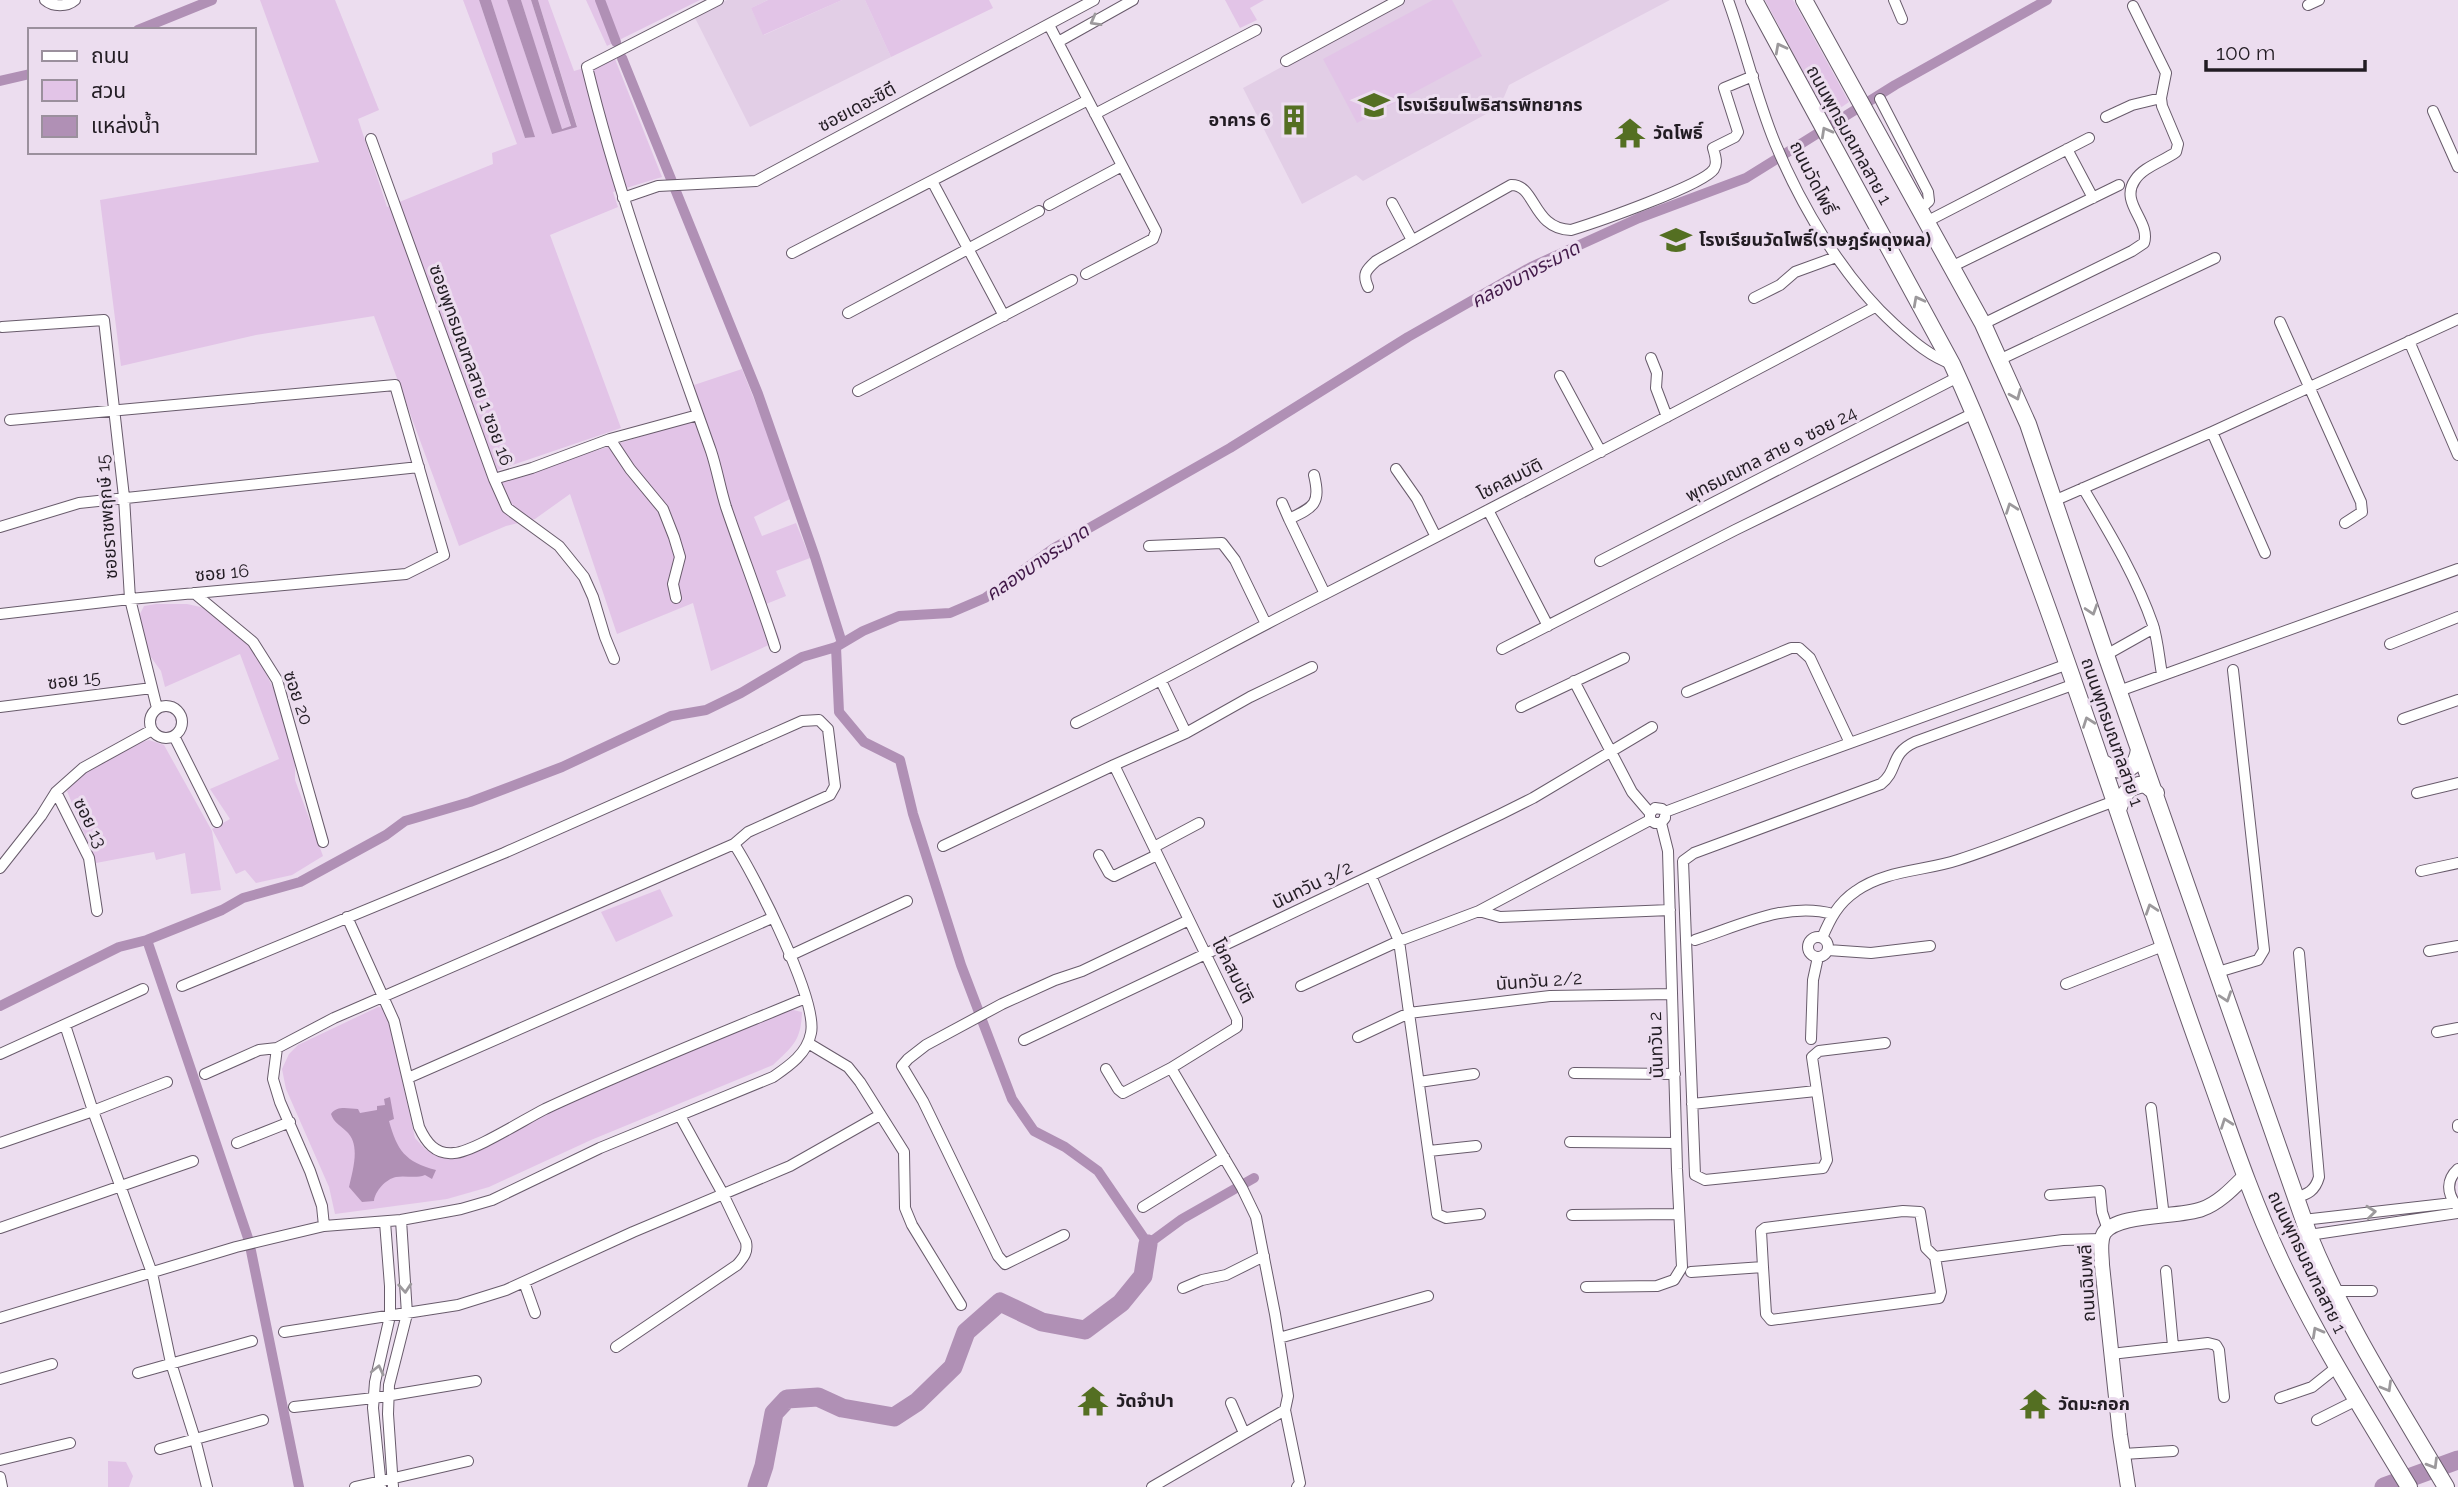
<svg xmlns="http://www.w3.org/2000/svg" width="2458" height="1487" font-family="Raleway,'Noto Sans Thai',sans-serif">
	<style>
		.built { fill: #e2cee6 }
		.green { fill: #e2c4e7 }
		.water { fill: #b090b5 }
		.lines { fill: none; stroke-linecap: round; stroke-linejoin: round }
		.canal { stroke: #b090b5; stroke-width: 10 }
		.river { stroke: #b090b5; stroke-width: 19 }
		.minor-casing { stroke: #685b6b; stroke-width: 12 }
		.tertiary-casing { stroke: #685b6b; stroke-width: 16 }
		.secondary-casing { stroke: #685b6b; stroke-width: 18 }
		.minor { stroke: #fff; stroke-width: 10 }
		.tertiary { stroke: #fff; stroke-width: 14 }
		.secondary { stroke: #fff; stroke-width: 16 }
		.oneway { stroke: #9c999c }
		.labels { text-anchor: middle; stroke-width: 6; stroke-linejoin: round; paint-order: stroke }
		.poi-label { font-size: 18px; font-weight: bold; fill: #221c23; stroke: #ecddef; text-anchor: start }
		.street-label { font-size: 18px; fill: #221c23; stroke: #ecddef }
		.water-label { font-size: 19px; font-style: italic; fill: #421949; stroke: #ecddef }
	</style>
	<rect width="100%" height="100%" fill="#ecddef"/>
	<path class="built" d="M727,0h41l-17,8 13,27 78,-35h23l26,57 -141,70 -56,-111z
		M1405,0h265l-161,85 -5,12 -16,16 -125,68 -7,-6 -54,29 -59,-116z"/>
	<path class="green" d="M260,0h75l44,110 -21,9 29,88 106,-43 -1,-11 25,-9 -54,-144h16l46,138 9,-1 -43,-137h16l45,133 25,-7 -39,-126h10l26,71 41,-12 47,118 -49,15 5,15 -68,28 71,193 -123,42 1,11 204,-64 -9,-32 48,-16 35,88 13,42 -36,18 8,19 34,-13 14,35 -34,13 10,25 -20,8 14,36 -69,31 -18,-68 -76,31 -47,-140 -35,25 -29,7 -47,20 -85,-230 -118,19 -135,31 -21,-166 219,-38z
		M521,0h10l40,127 -10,2z
		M586,0h114l-93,46z
		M768,0h74l-79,35 -12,-27z
		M865,0h124l4,8 -102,49z
		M1225,0h39l-14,8 7,12 -17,8z
		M1433,0h19l30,56 -125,67 -34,-64z
		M1765,0h28l56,102 -22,15z
		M156,604h31l18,4 50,43 21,43 19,65v21l28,76 -31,19 -36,8 -11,-13 -9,4 -24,-45 18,-10 -20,-30 69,-30 -39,-105 -75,33 -4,-16 -13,-18 -9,-37 5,-10z
		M149,740l15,5 48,86 9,59 -30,4 -6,-41 -29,7 -2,-8 -58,11 -29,-72c19,-24 53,-43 82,-51z
		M660,889l13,27 -57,26 -15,-30z
		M378,1007l5,1 6,13 26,117 10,11 13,8h21l93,-46 237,-102 13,3c-1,29 -9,34 -29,53l-182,75 -102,47 -42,12 -112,15 -6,-27 -43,-98 -4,-20 7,-15 9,-9z
		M108,1461l18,1 7,14 -4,11h-21z"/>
	<path class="water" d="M479,0h12l44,137 -10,1z
		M507,0h14l41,129 9,-3 -40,-126h7l39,127 -25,7z
		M390,1097l4,22 -5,2c8,29 16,41 47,49l-4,9 -7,-4c-10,4 -19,0 -29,2 -10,2 -21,14 -22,24l-12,1 -13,-15c4,-18 12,-43 -3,-56 -7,-7 -12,-8 -15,-17 6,-9 18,-5 27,-5l2,4 17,-3v-4l8,-1 -1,-6z"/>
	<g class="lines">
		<path class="canal" d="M600,0l16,42
			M138,30l74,-30
			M622,58l136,336 57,163 27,86
			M0,81l30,-7
			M836,647l3,65 25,30 36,18 13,54 48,151 51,134 22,32 31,16 33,24 50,73 34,-25 72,-41
			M147,940l102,301 50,246
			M0,1006l119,-59 28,-7 75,-30 21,-12 57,-16 86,-47 19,-14 65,-19 92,-35 109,-51 35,-6 35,-17 61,-36 34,-10 27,-16 36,-15 51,-3 35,-15 69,-50 176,-100 178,-111 123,-70 108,-49 107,-40 149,-93 152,-85"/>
		<path class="river" d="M757,1487l7,-21 10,-53 13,-14 31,-2 24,11 52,9 23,-15 36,-35 13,-35 34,-30 42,20 43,8 36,-27 22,-27 5,-32
			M2384,1487l74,-27"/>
		<g class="minor-casing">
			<path id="minor" d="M45,0c8,7 22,7 30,0
				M718,0l-131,67c32,131 79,257 124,384 6,18 9,37 15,56 16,47 34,93 49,140
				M1728,0c17,47 28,97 47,143 26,63 69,136 120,182 18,16 34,31 57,39
				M1894,0l8,19
				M2308,5l11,-5
				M1049,25l107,206 -3,8 -67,35
				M1058,42l75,-42
				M1286,61l113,-61
				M1880,99l48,93 1,9 -10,9
				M2433,111l25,56
				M1095,114l161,-84
				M2106,117l26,-12 29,-7
				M371,139l123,340 38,-11 78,-29 88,-24
				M2067,149l26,49
				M932,181l72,135
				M623,198l35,-12 98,-5 338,-181
				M1392,203l20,37
				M1049,205l73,-39
				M1926,222l163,-84
				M792,253l296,-153
				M1951,267l168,-82
				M1368,287c-6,-13 -2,-17 8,-26l135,-76c25,-1 21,44 60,45 23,-7 133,-45 143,-61 4,-6 1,-14 -1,-21l22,-11 3,-5 -14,-44 29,-12
				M1754,298l26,-13 15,-13 41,-15
				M848,313l191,-102
				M2280,322l81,180 1,10 -17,11
				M1983,324l149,-73 12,-8c7,-22 -25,-40 -9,-63 8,-13 29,-19 41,-28l2,-8 -16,-38 -1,-8 5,-25 -33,-67
				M2,327l102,-7 20,177 6,102 27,109
				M2409,341l49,114
				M1651,358l6,15 -1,15 11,29
				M2001,359l214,-101
				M1560,376l41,76
				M858,391l214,-111
				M2212,432l53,121
				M610,439l20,30 33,40 11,28 6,20 -7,27 3,14
				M1396,469l21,30 19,38
				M1314,475c7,29 0,32 -25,44l36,75
				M494,479l13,29 52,38 25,31 9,20 12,40 9,22
				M2083,488c26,44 53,88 70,137 5,16 6,33 9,49
				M2056,500l156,-68 246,-113
				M1282,503l7,16
				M1488,510l60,116
				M0,527l79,-24 340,-36
				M1149,546l73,-3 13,17 31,64
				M1600,561l358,-184
				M194,593l59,49 24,38 46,162
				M0,614l130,-15 276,-25 38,-19 -49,-170 -385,35
				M2390,644l68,-27
				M1502,649l233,-119 239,-117
				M2106,655l48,-27
				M1161,681l25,52 -72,32 123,254v8l-3,2 -63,39 71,120 14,29 19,97 13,82 -3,14 15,73 -3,4
				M1574,681l58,111 18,21
				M2119,691l339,-122
				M1687,692l104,-44h8l11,10 40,85
				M150 722a16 16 0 1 1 32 0a16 16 0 1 1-32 0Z
				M0,707l152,-19
				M1521,707l103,-49
				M2403,719l55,-19
				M1076,723c84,-41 165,-87 249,-129 184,-94 367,-190 550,-287
				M1186,733l64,-36 62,-30
				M174,736l43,86
				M56,792l33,66 8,53
				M2417,793l41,-10
				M1665,812v6l-4,5h-6l-5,-3v-7l5,-5 7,1 3,3 130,-49 273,-99
				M943,846l171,-81
				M1154,847l45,-24
				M1099,855l10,18 5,3 43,-21
				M0,868l41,-52 15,-24 27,-24 69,-38
				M2421,871l37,-8
				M1371,876l28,65 38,273 9,4 34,-4
				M1479,911l21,6 170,-7
				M347,917l47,104 25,106c7,15 16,28 35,26 19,-1 71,-34 91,-44 86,-40 174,-75 261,-111
				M1808 947a10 10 0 1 1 20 0a10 10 0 1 1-20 0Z
				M1822,938c8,-19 16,-35 34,-47 29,-21 69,-20 102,-31 53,-17 104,-40 157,-59
				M1695,940c44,-14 92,-39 138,-26
				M1828,950l43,3 59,-7
				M2429,951l29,-5
				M789,956l118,-55
				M2218,972l40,-12 6,-10 -31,-280
				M2066,984l97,-38
				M1301,986l98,-45 80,-30 171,-91
				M65,1025l28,86 59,162 19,90 24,76 12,48
				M2437,1032l21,-4
				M1358,1037l51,-24 141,-17 122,-2
				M1811,1039l2,-59 5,-23
				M1024,1040l477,-226 32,-16 119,-71
				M808,1043l40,24 12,15 44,70 1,56 7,17 49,80
				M1885,1043l-66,8 -7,6 15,103 -4,8 -118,12 -10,-5 -12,-314 11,-8 187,-69c18,-14 8,-30 34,-42l160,-58
				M0,1054l143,-65
				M1106,1069l12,20 5,4 48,-25
				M1574,1073l101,1
				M205,1074l54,-24 18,-2
				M408,1078l364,-160
				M1419,1082l55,-8
				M1692,1104l124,-13
				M2151,1108l13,109
				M2458,1125v2
				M1570,1142l106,1
				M0,1143l93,-32 74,-29
				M237,1143l53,-21
				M1429,1151l47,-5
				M2050,1195l50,-4 2,21 6,18
				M2295,1198c13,-4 20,-7 24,-21l-20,-224
				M2456,1205c-9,-12 -10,-25 2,-36
				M1143,1207l81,-50
				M1572,1215l106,-1
				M2303,1220l150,-17
				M324,1226l77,-6 60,-11 31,-9 108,-52 173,-71c16,-11 34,-23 38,-44 7,-33 -57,-159 -77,-189
				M0,1228l193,-67
				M1064,1235l-59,29 -7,-8 -75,-155 -21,-35 6,-7 18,-14 76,-41 53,-24 27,-9 107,-51
				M2309,1235l149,-22
				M1763,1267l3,47 5,6 168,-22 2,-6 -6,-35
				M2166,1271l7,75
				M1691,1272l72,-5 -2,-36 4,-3 138,-17 17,1 6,36 9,9 128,-17 39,-1
				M524,1282l11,31
				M1586,1287l71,-1 17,-6 8,-13 -5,-98 -9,-318 -7,-28
				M1183,1288l19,-8 24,-5 38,-19
				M2334,1291h38
				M0,1318l236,-71 88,-21 -2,-20 -12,-35 -30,-69 -7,-23 4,-31 57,-30 368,-160 32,-14 14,-12 82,-37 5,-9 -7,-57 -9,-9 -17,1 -298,132 -322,133
				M284,1332l174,-27 48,-15 127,-58 157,-66 90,-51
				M1279,1338l149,-42
				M616,1347l121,-82c7,-8 11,-13 9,-23l-23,-48 -43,-78
				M2111,1354l97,-11 8,2 3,5 5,47
				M138,1373l114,-32
				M0,1379l52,-15
				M2280,1398l32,-11 25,-20
				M1231,1403l13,30
				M294,1407l80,-9 102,-17
				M2317,1420l38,-19
				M160,1449l103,-29
				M2123,1454l50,-3
				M0,1460l70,-17
				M0,1477l2,10
				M355,1487l113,-26
				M381,1487l-8,-79 2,-26 15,-66v-30l-5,-64
				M393,1487l-5,-73 1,-29 18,-71 -6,-94
				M1152,1487l133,-77"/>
		</g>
		<g class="tertiary-casing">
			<path id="tertiary" d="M2128,1487l-8,-52 -18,-170c0,-9 -3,-23 2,-32 14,-20 75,-15 98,-24 17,-6 31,-21 43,-33"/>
		</g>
		<g class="secondary-casing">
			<path id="secondary" d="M1754,0l198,364c31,67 56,135 81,204 59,159 109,320 166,479 26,71 49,144 81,212 37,79 84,153 129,228
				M1804,0l179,324 45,100 78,231 203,580c36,89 89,170 137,252
				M2102,762c17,12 34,12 37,-13
				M2118,810c5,-15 9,-24 27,-26l11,9"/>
		</g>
		<use href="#minor" class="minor"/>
		<use href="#tertiary" class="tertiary"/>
		<use href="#secondary" class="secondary"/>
	</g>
	<defs><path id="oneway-chevron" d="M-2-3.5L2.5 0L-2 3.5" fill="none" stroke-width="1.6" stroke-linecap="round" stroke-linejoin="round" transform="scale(1.75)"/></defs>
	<g class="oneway">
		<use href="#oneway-chevron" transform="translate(1095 21) rotate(151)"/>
		<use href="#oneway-chevron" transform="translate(1780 48) rotate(-118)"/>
		<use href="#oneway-chevron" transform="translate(1826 132) rotate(-119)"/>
		<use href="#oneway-chevron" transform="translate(1918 301) rotate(-118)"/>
		<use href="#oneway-chevron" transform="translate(2016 395) rotate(67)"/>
		<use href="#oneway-chevron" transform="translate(2011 508) rotate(-110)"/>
		<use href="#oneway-chevron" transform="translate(2092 610) rotate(72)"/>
		<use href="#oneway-chevron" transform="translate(2088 722) rotate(-110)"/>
		<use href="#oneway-chevron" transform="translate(2151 909) rotate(-108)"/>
		<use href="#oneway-chevron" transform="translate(2226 997) rotate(71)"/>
		<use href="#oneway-chevron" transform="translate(2226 1123) rotate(-110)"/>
		<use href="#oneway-chevron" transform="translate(2371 1212) rotate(-6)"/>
		<use href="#oneway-chevron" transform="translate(405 1288) rotate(86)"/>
		<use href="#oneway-chevron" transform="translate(2317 1332) rotate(-119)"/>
		<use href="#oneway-chevron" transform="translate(378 1370) rotate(-77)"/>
		<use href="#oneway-chevron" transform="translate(2387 1387) rotate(60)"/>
		<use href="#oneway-chevron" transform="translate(2433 1464) rotate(59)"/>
	</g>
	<defs>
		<g id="school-bare" transform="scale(2.415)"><path d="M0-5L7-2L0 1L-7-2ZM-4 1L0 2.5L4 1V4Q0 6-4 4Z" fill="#546f22" stroke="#ecddef" stroke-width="2.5" paint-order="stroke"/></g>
		<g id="building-bare" transform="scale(2.415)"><path d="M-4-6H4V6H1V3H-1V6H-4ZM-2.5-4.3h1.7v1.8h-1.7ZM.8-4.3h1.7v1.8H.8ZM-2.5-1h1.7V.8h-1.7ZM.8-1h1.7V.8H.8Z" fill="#546f22" stroke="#ecddef" stroke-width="2.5" paint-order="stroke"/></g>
		<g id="temple-bare" transform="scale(2.415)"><path d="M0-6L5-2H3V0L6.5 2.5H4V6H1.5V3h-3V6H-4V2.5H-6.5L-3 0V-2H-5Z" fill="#546f22" stroke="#ecddef" stroke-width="2.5" paint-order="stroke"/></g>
	</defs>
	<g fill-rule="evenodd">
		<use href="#school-bare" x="1374" y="105"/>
		<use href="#building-bare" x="1294" y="120"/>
		<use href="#temple-bare" x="1630" y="133"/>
		<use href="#school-bare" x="1676" y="240"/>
		<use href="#temple-bare" x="1093" y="1401"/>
		<use href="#temple-bare" x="2035" y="1404"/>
	</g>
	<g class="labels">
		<g class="poi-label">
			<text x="1397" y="111">โรงเรียนโพธิสารพิทยากร</text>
			<text x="1271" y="126" text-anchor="end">อาคาร 6</text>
			<text x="1653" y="139">วัดโพธิ์</text>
			<text x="1699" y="246">โรงเรียนวัดโพธิ์(ราษฎร์ผดุงผล)</text>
			<text x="1116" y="1407">วัดจำปา</text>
			<text x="2058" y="1410">วัดมะกอก</text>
		</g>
		<g class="street-label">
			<text transform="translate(857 107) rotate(-28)" y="6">ซอยเดอะซิตี</text>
			<text transform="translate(1849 135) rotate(61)" y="6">ถนนพุทธมณฑลสาย 1</text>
			<text transform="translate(1813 178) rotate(63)" y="6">ถนนวัดโพธิ์</text>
			<text transform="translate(471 365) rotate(70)" y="6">ซอยพุทธมณฑลสาย 1 ซอย 16</text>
			<text transform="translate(1771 454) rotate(-27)" y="6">พุทธมณฑล สาย ๑ ซอย 24</text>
			<text transform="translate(1510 479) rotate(-27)" y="6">โชคสมบัติ</text>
			<text transform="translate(107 517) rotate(-94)" y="6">ซอยราชพฤกษ์ 15</text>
			<text transform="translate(222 573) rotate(-5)" y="6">ซอย 16</text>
			<text transform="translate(74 680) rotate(-7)" y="6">ซอย 15</text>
			<text transform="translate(298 698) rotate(71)" y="6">ซอย 20</text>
			<text transform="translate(2112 732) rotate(71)" y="6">ถนนพุทธมณฑลสาย 1</text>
			<text transform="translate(90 823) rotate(64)" y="6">ซอย 13</text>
			<text transform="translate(1312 885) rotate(-26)" y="6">นันทวัน 3/2</text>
			<text transform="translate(1233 971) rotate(63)" y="6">โชคสมบัติ</text>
			<text transform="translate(1539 981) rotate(-4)" y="6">นันทวัน 2/2</text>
			<text transform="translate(1656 1045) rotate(-92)" y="6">นันทวัน 2</text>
			<text transform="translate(2307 1262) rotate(64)" y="6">ถนนพุทธมณฑลสาย 1</text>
			<text transform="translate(2087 1283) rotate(-93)" y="6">ถนนฉิมพลี</text>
		</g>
		<g class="water-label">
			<text transform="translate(1525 274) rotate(-28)" y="7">คลองบางระมาด</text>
			<text transform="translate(1037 562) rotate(-34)" y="7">คลองบางระมาด</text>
		</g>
	</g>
	<rect x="28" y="28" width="228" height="126" fill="#ecddef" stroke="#9b909d" stroke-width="2"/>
	<rect x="42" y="51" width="35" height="10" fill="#ffffff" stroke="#9b909d" stroke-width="2"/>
	<text x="91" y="63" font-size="21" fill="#221c23">ถนน</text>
	<rect x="42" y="80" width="35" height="21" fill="#e2c4e7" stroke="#9b909d" stroke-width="2"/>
	<text x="91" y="98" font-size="21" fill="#221c23">สวน</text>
	<rect x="42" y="116" width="35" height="21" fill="#b090b5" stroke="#9b909d" stroke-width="2"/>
	<text x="91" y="133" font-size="21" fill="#221c23">แหล่งน้ำ</text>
	<path d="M2206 60v10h159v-10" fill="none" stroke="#221c23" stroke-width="3.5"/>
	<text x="2216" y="60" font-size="21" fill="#221c23" stroke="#ecddef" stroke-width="5" paint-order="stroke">100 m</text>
</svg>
